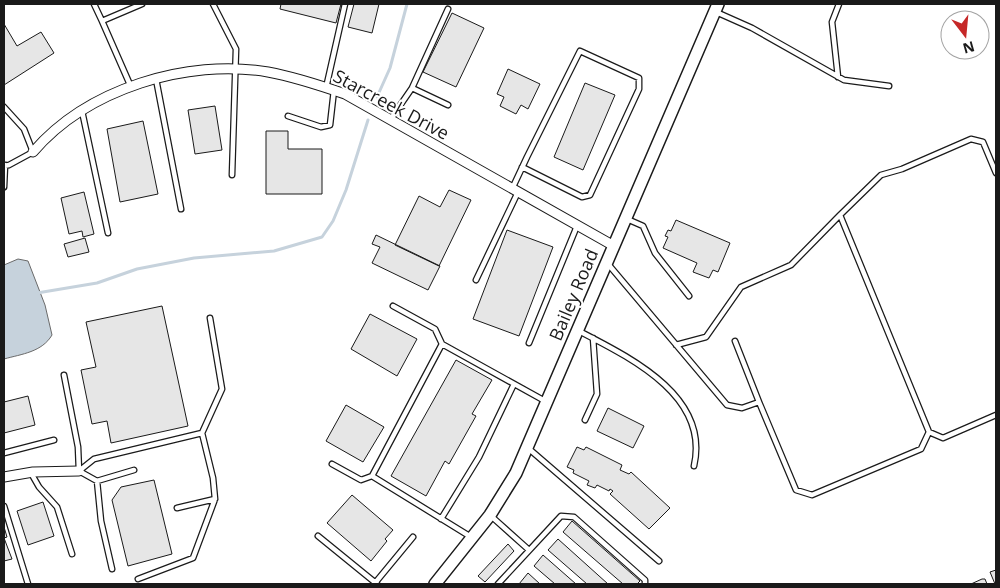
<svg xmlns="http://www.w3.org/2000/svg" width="1000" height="588" font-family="'Open Sans',sans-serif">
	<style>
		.water { fill: #c6d2dc; stroke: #6a6a6a }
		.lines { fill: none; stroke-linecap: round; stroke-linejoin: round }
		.stream { stroke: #c6d2dc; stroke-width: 3 }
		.building { fill: #e6e6e6; stroke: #1a1a1a }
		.service-casing { stroke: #1a1a1a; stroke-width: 7 }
		.minor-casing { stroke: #1a1a1a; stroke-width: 11 }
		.tertiary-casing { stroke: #1a1a1a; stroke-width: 14 }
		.service { stroke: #fff; stroke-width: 4.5 }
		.minor { stroke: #fff; stroke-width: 9 }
		.tertiary { stroke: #fff; stroke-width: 11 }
		.labels { text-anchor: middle; stroke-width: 4; stroke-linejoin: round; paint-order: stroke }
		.street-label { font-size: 18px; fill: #1a1a1a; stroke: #fff }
	</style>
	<rect width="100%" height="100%" fill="#fff"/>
	<path class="water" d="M18,259l10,2 17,44 7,30c-10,17 -30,19 -48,24v-94z"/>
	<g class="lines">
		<path class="stream" d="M377,97l13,-29 17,-64
			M37,293l60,-10 40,-14 57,-11 80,-7 48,-14 11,-16 13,-31 22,-70"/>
	</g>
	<path class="building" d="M281,4h60l-5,19 -56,-14z
		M354,4h25l-7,29 -24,-6z
		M452,13l32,15 -28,59 -33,-15z
		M4,24l13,22 24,-14 13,21 -50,32z
		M508,69l32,15 -12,25 -7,-4 -5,9 -16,-8 4,-9 -7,-3z
		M585,83l30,12 -32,75 -29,-13z
		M215,106l7,44 -27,4 -7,-44z
		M143,121l15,73 -38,8 -13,-73z
		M266,131h22v18h34v45h-56z
		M449,190l22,10 -32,66 -44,-21 24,-49 21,11z
		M84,192l10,42 -11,3 -1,-6 -13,3 -8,-36z
		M676,220l54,23 -12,29 -5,-2 -4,8 -16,-6 4,-9 -34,-15 5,-11 -3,-1 3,-6 3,1z
		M507,230l46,17 -34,89 -46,-17z
		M376,235l64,31 -12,24 -56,-27 8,-16 -8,-3z
		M85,238l4,14 -21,5 -4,-13z
		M162,306l26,120 -77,17 -4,-22 -15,3 -11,-54 15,-3 -10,-45z
		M370,314l47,25 -20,37 -46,-27z
		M456,360l36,20 -20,34 4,2 -27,48 -4,-3 -19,35 -35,-20z
		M28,396l7,29 -31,8v-31z
		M346,405l38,22 -21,35 -37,-21z
		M608,408l36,18 -11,22 -36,-17z
		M577,447l7,3 2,-3 36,18 -2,5 9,4 2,-2 39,36 -21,21 -39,-35 3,-3 -3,-2 -1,2 -12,-6 -2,3 -8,-3 2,-4 -16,-8 1,-3 -7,-3z
		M154,480l18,74 -44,12 -16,-66 9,-13z
		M352,495l41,35 -8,9 2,2 -16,20 -44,-38z
		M43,502l11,34 -26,9 -11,-34z
		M572,521l68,60 -3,3h-14l-60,-52z
		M4,527l3,10 -3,1 8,21 -8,2z
		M558,539l50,45h-21l-39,-34z
		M508,544l6,7 -29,31 -7,-6z
		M543,555l33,29h-21l-21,-18z
		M996,570v14h-1l-5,-12z
		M528,573l12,11h-21z
		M982,579h3l2,5h-16z"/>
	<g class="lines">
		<g class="service-casing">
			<path id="service" d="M94,4l8,17
				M213,4l23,45 -4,126
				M716,12l36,16 92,52 45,6
				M838,77l-6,-55 7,-18
				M156,79l25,130
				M131,87l-29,-66 40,-17
				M326,88l19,-84
				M412,88l36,17
				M4,107l20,22 9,23 -24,13 -5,1
				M82,111l26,122
				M288,116l33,11 9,-2 4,-35
				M390,120l22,-32 36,-79
				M996,173l-13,-31 -12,-3 -69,30 -21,6 -41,40 89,217 14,6 53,-23
				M4,187l1,-22
				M512,189l15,-32 53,-106 59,27v11l-49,106 -8,2 -60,-30
				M627,219l16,7 12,27 34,43
				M608,264l119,141 15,3 17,-6 37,88 16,5 109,-46 8,-17
				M476,280l42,-88
				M393,306l42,23 7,15
				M579,331c52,27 131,65 115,135
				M735,341l24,61
				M529,343l48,-117
				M676,345l30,-8 35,-50 50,-22 49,-50
				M64,375l14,72 1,24
				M585,420l12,-26 -4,-56
				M528,448l131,113
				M4,453l50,-13
				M332,464l29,16 11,-4
				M79,471l15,-12 108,-26 20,-44 -12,-71
				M79,471l18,10 4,40 11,48
				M31,473l8,14 18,20 15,47
				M97,481l37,-11
				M4,506l24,78
				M177,508l38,-9
				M491,516l38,34
				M441,519l38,-62 35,-73
				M318,536l59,48
				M471,537l-99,-61 70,-132 103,57
				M138,579l55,-21 22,-59 -2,-21 -11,-45
				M375,583l38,-46
				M498,584l63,-68 13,1 71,63v4"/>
		</g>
		<g class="minor-casing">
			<path id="minor" d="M33,152c54,-63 154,-94 235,-80 27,5 51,13 77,22l269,152
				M4,477l29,-5 46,-1"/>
		</g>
		<g class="tertiary-casing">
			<path id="tertiary" d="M435,584l55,-69 26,-42 202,-469"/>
		</g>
		<use href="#service" class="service"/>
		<use href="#minor" class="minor"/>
		<use href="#tertiary" class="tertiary"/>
	</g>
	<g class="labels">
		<g class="street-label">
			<text transform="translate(391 105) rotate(28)" y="6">Starcreek Drive</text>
			<text transform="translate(574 295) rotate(-67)" y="6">Bailey Road</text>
		</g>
	</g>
	<rect width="1000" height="588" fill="none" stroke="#1a1a1a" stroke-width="10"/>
	<g transform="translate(965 35) rotate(164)"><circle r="24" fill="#ffffff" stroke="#a3a3a3"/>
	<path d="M0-4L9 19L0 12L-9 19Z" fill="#c62828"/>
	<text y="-8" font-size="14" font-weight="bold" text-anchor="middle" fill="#1a1a1a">N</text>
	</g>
</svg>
